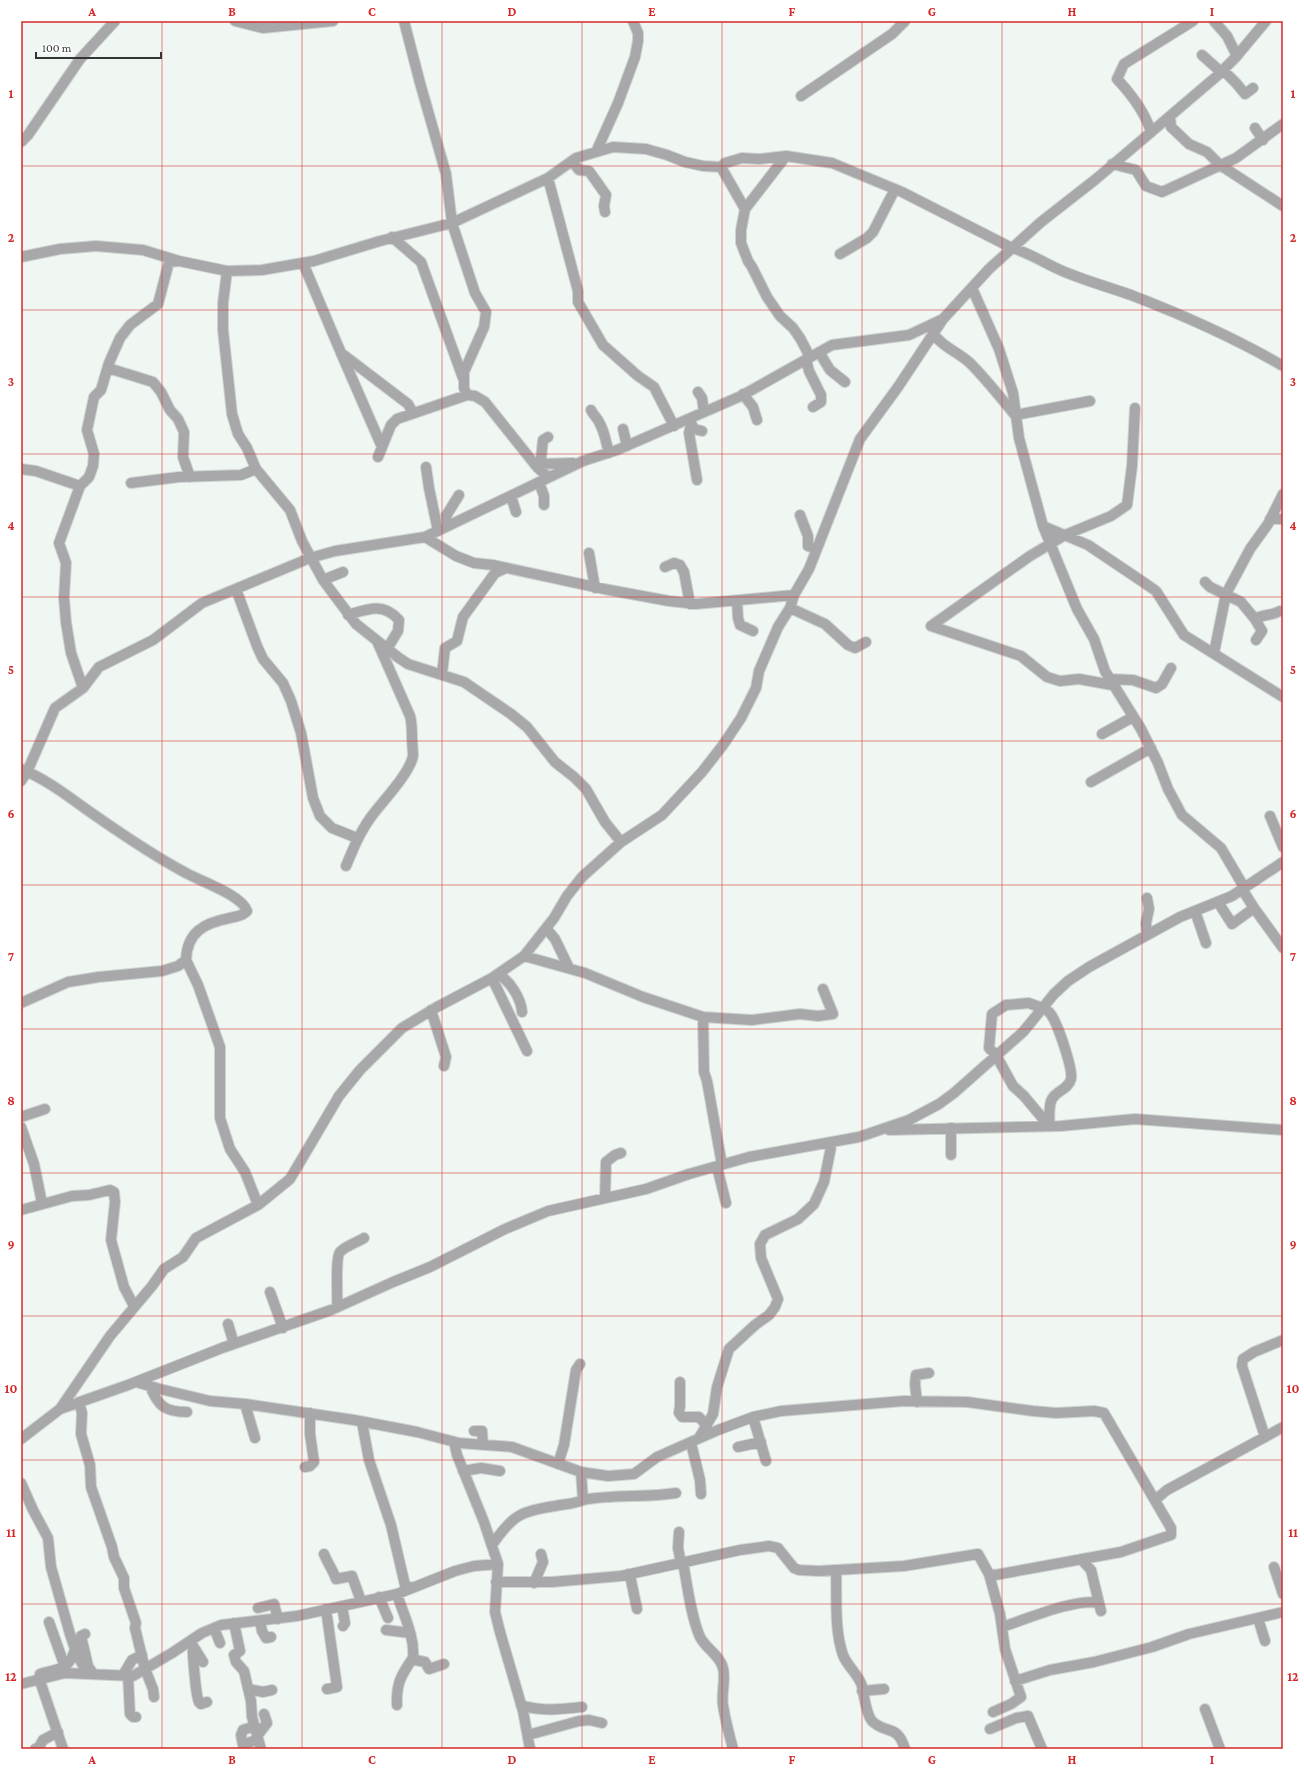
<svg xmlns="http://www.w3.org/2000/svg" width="1304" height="1770" font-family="'Crimson Pro',serif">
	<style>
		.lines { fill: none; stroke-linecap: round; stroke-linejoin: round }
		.minor-casing { stroke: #ced4d1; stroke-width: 12 }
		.minor { stroke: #a8a8ab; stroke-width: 10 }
		.grid { fill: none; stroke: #d62828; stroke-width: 1; stroke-opacity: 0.55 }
		.neatline { fill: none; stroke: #d62828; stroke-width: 1.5 }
		.grid-label { font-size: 13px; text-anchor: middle; font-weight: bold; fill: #d62828 }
	</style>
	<rect width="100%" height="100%" fill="#f0f7f3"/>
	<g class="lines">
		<g class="minor-casing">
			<path id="minor" d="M235,21l28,7 70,-7
				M404,21l16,62 26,91 6,49 23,70 11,19 -2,15 -20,45v16l3,7 8,1 10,6 52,65 11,10
				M1214,21l13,15 10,20
				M1202,55l19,17
				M1223,70l13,13 9,11 8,-6
				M801,96l91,-62 13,-13
				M1170,116l1,11 18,17 18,8 13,13 63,41
				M1255,128l8,12
				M1151,132c-6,-20 -19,-37 -34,-53l7,-15 69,-43
				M21,142l7,-7 52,-76 35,-38
				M596,152l22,-49 17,-46 3,-16v-8l-5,-12
				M786,156l-41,53 -4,21v13l7,18 4,6 15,30 13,19 13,12 7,10 10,19
				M572,161l7,9 10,1 17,24 -2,11 1,6
				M1112,164l24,6 10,16 16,6 74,-34 47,-34
				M721,167l24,42
				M548,178l30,113v11l25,43 35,31 16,11 20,39
				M392,237l29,25 42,116
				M840,254l27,-16 6,-6 22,-43
				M21,257l39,-8 36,-3 47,4 36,11 48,10 35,-1 52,-9 66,-20 72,-18 96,-45 28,-20 37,-11 33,2 21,6 18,7 18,4 18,1 4,-4 17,-5 17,1 27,-3 46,7 70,29 110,56c21,6 38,19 58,26 20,8 41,14 61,21 52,20 104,43 152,71
				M303,263l38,90 67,51 5,9
				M227,271l-4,32v27l9,84 6,20 9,14 9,21 34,41 12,31 21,39 33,44 43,34 9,6 56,18 47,32 16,13 28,35 19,15 12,12 19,33 16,20
				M972,288l27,61 14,44 6,45 24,88 34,83 17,30 11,32 36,58 17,34 10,26 14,26 39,33 23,39
				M931,328c6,17 26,23 39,35 16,16 30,34 45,52l75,-14
				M819,352l11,18 15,12
				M341,353l41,94
				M806,359l3,12 12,24v7l-8,5
				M108,368l45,14 8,10 9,18 8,9 6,13 -1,25 7,20
				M698,392l4,6 2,14
				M743,394l10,13 4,13
				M591,410c2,5 7,8 9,14 5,9 6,19 9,29
				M690,421l4,8 8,2
				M691,425l-2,8 8,47
				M623,429l4,17
				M378,457l13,-32 6,-6 70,-24
				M539,464l34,-1
				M426,467l3,21 9,43
				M538,468l3,-9 2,-19 5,-3
				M21,469l15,2 44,15
				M539,482l5,14v9
				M131,483l48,-6 62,-2 15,-6
				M511,496l5,16
				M800,515l8,21v10l9,3
				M1270,519h13
				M448,526l-2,-10 13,-21
				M1043,526l45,19 58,39 10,7 28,44 99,62
				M425,537l31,19 18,7 19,2 111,24 65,12 27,3 98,-9
				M589,553l6,35
				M665,567l9,-4 6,2 4,7 6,32
				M323,580l20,-8
				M1205,582l5,5 31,15 14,17c8,-5 16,-3 25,-8
				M236,589l21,57 6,13 20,24 8,18 10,32 12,65 7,18 12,12 25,10
				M737,601l1,17 2,7 13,6
				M790,608l35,16 23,21 7,3 11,-6
				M348,615c20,-6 35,-13 51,5l-1,11 -11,18
				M1255,619l7,12 -6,9
				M931,626l99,-70 35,-21 46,-19 16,-11 5,-39 3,-58
				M931,626l90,30 26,21 13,4 19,-2 33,6
				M1214,653l12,-59 24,-45 18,-25 15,-30
				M442,674l3,-26 12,-7 6,-24 32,-44 11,-5
				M1109,679l24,1 23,8 6,-4 9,-16
				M83,688l-12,-35 -5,-31 -2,-24 2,-35 -7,-20 21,-57 9,-9 4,-11 1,-12 -7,-24 7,-33 7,-7 8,-27 11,-25 10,-13 28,-21 11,-42 10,-1
				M1102,734l31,-17
				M21,769c27,11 49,29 72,45 30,21 61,42 93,59 14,8 56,22 61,38 -5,6 -11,5 -17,7 -26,5 -43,14 -44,42l-8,6 -16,5 -63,6 -31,5 -47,21
				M21,781l6,-9 28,-64 28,-20 16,-21 54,-27 49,-37 108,-45 25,-7 90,-14 158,-76 34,-11 124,-54 91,-51 77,-10 34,-16
				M1091,782l60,-34
				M1270,816l13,31
				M346,866c7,-17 14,-34 25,-49 11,-15 39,-44 42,-61 0,-6 -1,-13 -1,-19 0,-8 0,-14 -2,-21l-33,-75
				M1218,902l14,22 22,-16 -12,-19
				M1254,908l29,40
				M1195,911l11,32
				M546,928l9,11 14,29
				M1147,935l-1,-12 3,-14 -2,-11
				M524,956l61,17 58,24 60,20 49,3 48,-6 18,2 15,-2 -10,-25
				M186,960l12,25 22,62v71l10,31 15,23 13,33
				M498,974c12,7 23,24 24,38
				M492,978l35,73
				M1029,1003c6,3 15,4 20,9 8,8 24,57 22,67 -3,11 -14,11 -19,20 -4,7 -2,19 -3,27l-25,-30 -11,-10 -17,-31 -7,-7 3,-34 14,-9z
				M431,1010l15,47 -2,9
				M703,1017l1,55 3,9 15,84
				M21,1117l24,-8
				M21,1127l13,37 8,39
				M951,1128v27
				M889,1130l172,-4 74,-7 148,11
				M717,1167l9,36
				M605,1198l1,-36 9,-7 6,-2
				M21,1210l51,-14 17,-1 21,-5 4,2 1,10 -4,38 13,47 10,19
				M270,1292l13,36
				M337,1307c1,-10 -2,-49 3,-55 5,-6 18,-10 24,-14
				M228,1324l6,20
				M136,1382l24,7 50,12 35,3 109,16 63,12 42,11 53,4 69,25 27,4 26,-2 23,-17 61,-27 35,-13 28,-6 123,-10 63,1 66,9 23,2 38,-2 10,2 67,115v7l-50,17 -126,23 -6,-1 -11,-20 -74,12 -85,5 -20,-1 -5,-2 -16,-20 -9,-2 -29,4 -119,26 -69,6h-56
				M680,1382v24l-1,7 3,4h17l8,9
				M150,1386c8,20 15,26 37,26
				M79,1402l3,11 -1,21 9,31 1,22 21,60 2,10 10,21v10l12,35 -1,5 10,41 8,20 1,8
				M917,1402l-2,-18 1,-9 13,-2
				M245,1404l10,34
				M60,1409l50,-73 42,-50 12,-17 19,-12 13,-19 62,-33 32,-26 49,-83 21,-26 42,-42 35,-21 55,-29 32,-22 30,-38 13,-22 15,-19 39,-35 41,-27 40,-43 21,-27 18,-27 15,-30 3,-17 19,-44 12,-19 4,-13 15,-26 51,-130 38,-52 45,-68 46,-50 52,-47 55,-43 121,-103 18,-18 31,-37
				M753,1417l13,44
				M362,1422l7,38 22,65 14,60 7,3
				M474,1431h8l1,14
				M1265,1437l18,-10
				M699,1438l14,-24 4,-27 12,-38 26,-24 14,-10 6,-8 3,-8 -17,-41 -1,-14 5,-9 33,-16 16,-15 10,-22 8,-40
				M21,1439l39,-30 68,-24 94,-37 109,-38 62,-28 37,-15 75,-38 43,-18 98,-22 43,-15 60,-17 110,-20 50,-17 30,-16 15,-11 69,-61 31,-38 14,-13 21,-14 91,-50 52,-21 51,-34
				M454,1442l3,13 27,67 14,42 -3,48 5,20 23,79 7,38
				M691,1443l9,37 1,14
				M738,1447l23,-5
				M558,1464l6,-19 12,-75 4,-6
				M305,1467l5,-1 4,-4 -4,-28v-21
				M463,1471l18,-3 19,3
				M21,1483l12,27 15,28 3,29 19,67 7,21 11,19
				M583,1500c31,-6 62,-2 93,-7
				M1155,1500l12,-10 98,-53 -23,-71 1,-7 11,-7 29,-12
				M679,1532l-1,16 3,15
				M492,1545c20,-29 28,-34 63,-39 10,-2 19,-2 28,-6l-2,-28
				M324,1554c4,10 9,16 12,25l16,-3 9,25
				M1081,1559l10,11 8,33
				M683,1562c4,22 8,55 17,75 6,12 20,18 23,31 3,13 -2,25 0,37 2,14 6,29 10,44
				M1274,1567l9,27
				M836,1570c1,27 -2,59 7,85 4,11 16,20 19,31 2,9 4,28 10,35 14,14 25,2 33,28
				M628,1574l3,6 6,29
				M989,1574l11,40 5,35 16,48 -10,7 -18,8
				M534,1583l9,-21 -2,-8
				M397,1594c6,20 18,42 16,64l2,2 10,2 4,7 15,-5
				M379,1597l9,21
				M342,1606l3,17 -2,3
				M258,1608l16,-4 4,15
				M326,1609l11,78 -10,2
				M1258,1618l7,23
				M260,1621l2,10 4,7 5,-1
				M49,1622l16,45
				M234,1623l6,28 -6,4 2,7 8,9 7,30 1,16 9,32
				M1002,1627c25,-8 73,-29 97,-24l2,8
				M214,1628l6,15
				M386,1630l24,3
				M85,1634l-4,2 7,30 4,6
				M193,1646c-1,6 3,47 5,53 1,4 0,3 3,5l6,-2
				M193,1646l10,16
				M123,1675l9,-15 10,-5
				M128,1676l2,38 3,3h3
				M1015,1681l35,-11 44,-8 58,-15 37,-13 94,-22
				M21,1684l44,-11 68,3 39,-23 30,-20 19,-8 76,-9 100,-22 58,-23 19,-5 24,-2
				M248,1689l15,3 9,-2
				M862,1691l22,-2
				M397,1705c-1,-21 4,-30 16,-47
				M521,1705c21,7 40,4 61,2
				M1205,1709l15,40
				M255,1726l-12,4 -2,5 2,10 15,-6
				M990,1729l26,-11 12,-2 14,33
				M528,1735l51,-14 10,-1 13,3
				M257,1736l10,-13 -3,-9
				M35,1749l4,-2 4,-7 15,-8
				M63,1749l-24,-71 1,-4c19,-6 29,-3 35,-25"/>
		</g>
		<use href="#minor" class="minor"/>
	</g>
	<path class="grid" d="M162,21v1728M302,21v1728M442,21v1728M582,21v1728M722,21v1728M862,21v1728M1002,21v1728M1142,21v1728M21,166h1262M21,310h1262M21,454h1262M21,597h1262M21,741h1262M21,885h1262M21,1029h1262M21,1173h1262M21,1316h1262M21,1460h1262M21,1604h1262"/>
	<rect width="1304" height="1770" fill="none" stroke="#ffffff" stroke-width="44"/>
	<path d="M36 52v6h125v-6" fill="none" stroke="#323534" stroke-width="2"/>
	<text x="42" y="52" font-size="12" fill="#323534" stroke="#ffffff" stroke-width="3" paint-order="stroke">100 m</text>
	<rect x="22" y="22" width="1260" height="1726" class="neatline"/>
	<g class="grid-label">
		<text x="92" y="16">A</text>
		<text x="232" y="16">B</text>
		<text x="372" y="16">C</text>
		<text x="512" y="16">D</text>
		<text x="652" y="16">E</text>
		<text x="792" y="16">F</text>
		<text x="932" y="16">G</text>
		<text x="1072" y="16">H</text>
		<text x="1212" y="16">I</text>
		<text x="11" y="98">1</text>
		<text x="1293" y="98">1</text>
		<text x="11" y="242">2</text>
		<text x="1293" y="242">2</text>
		<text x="11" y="386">3</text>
		<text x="1293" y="386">3</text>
		<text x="11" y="530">4</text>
		<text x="1293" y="530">4</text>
		<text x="11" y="674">5</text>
		<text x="1293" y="674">5</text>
		<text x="11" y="818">6</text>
		<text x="1293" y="818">6</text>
		<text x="11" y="961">7</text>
		<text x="1293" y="961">7</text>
		<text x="11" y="1105">8</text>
		<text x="1293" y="1105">8</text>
		<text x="11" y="1249">9</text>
		<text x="1293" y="1249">9</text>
		<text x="11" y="1393">10</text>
		<text x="1293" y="1393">10</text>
		<text x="11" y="1537">11</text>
		<text x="1293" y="1537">11</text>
		<text x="11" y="1681">12</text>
		<text x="1293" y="1681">12</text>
		<text x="92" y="1764">A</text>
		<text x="232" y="1764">B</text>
		<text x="372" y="1764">C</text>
		<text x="512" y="1764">D</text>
		<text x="652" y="1764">E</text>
		<text x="792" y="1764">F</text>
		<text x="932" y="1764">G</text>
		<text x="1072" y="1764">H</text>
		<text x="1212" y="1764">I</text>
	</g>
</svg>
